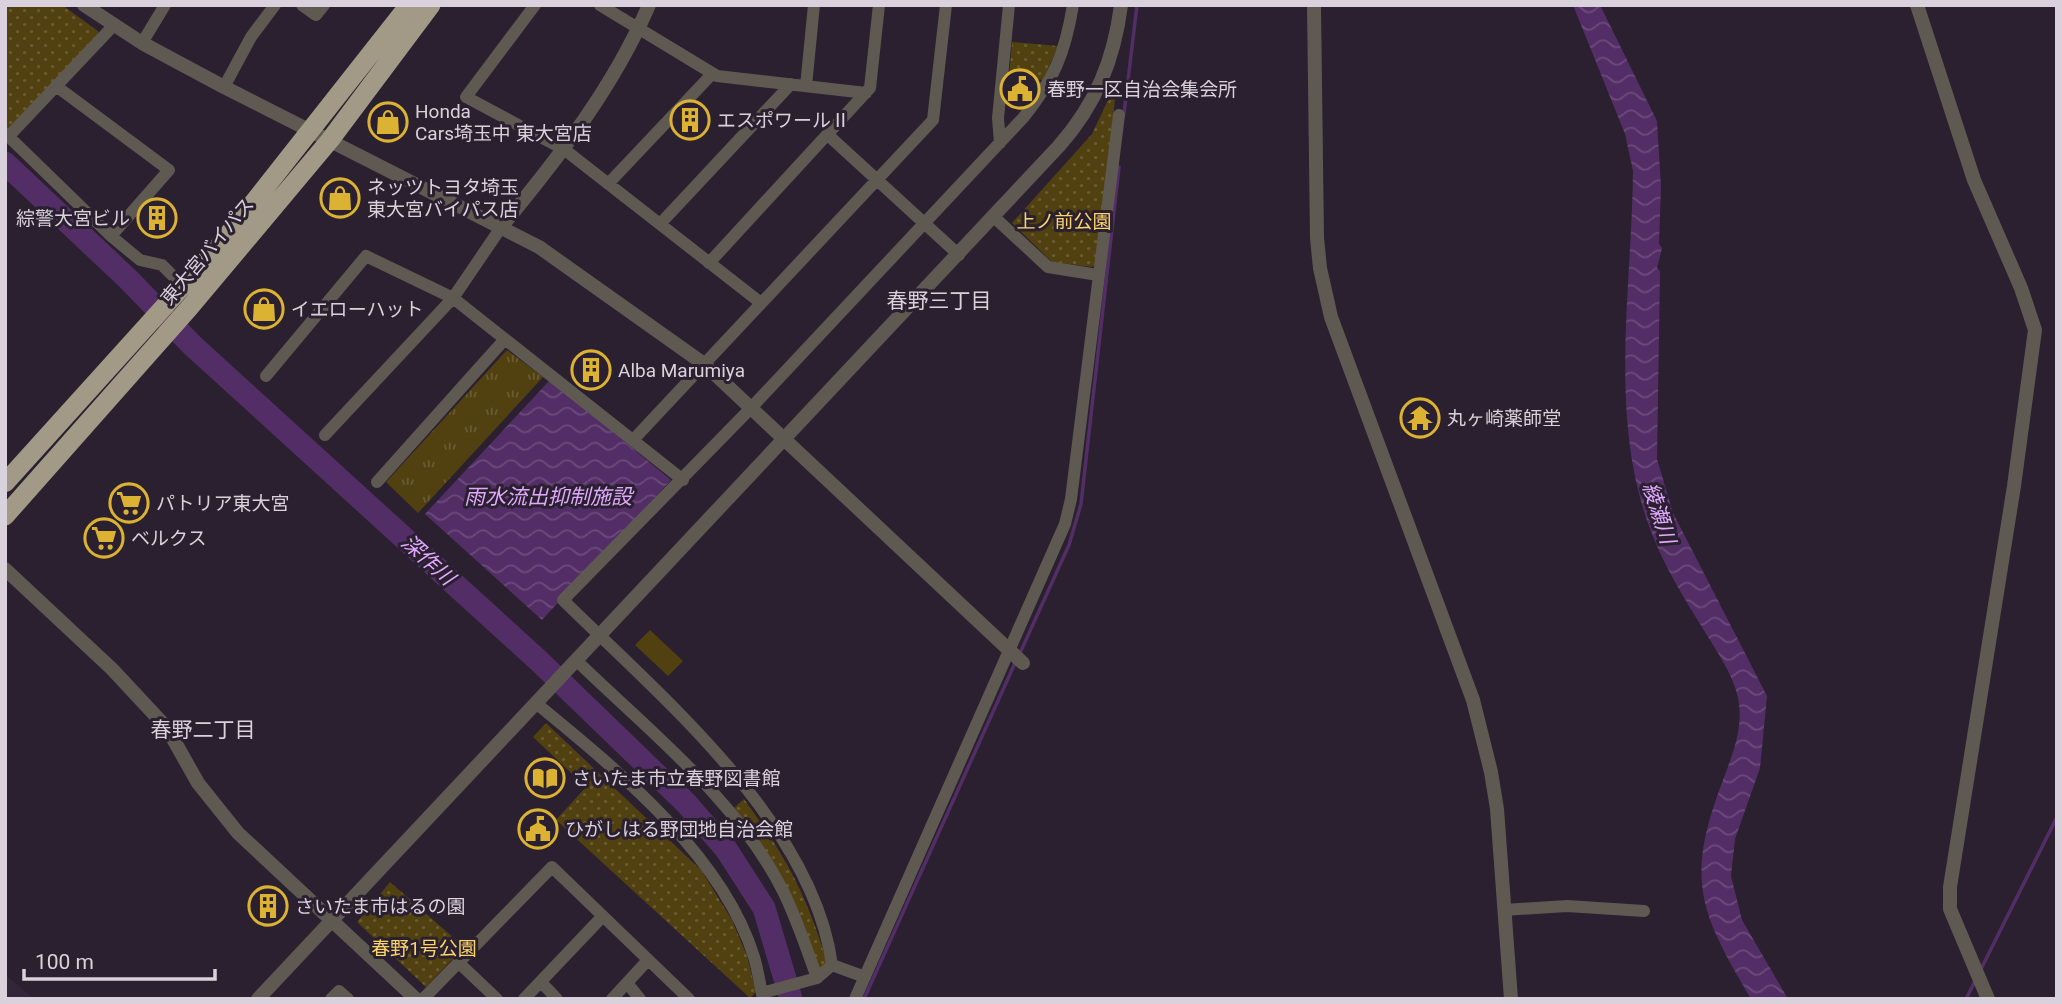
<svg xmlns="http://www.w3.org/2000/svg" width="2062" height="1004" font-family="Roboto,'Noto Sans JP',sans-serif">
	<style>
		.built { fill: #33263b }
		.grass { fill: url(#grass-tufts) }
		.park { fill: url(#park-dots) }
		.pitch { fill: #514110 }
		.water { fill: url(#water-waves) }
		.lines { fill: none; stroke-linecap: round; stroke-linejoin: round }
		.stream { stroke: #532e66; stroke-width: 3.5 }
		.river { stroke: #532e66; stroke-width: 23 }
		.minor { stroke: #5e5a52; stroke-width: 12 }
		.tertiary { stroke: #5e5a52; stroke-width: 14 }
		.trunk { stroke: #a29a86; stroke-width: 19 }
		.labels { text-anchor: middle; stroke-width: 6; stroke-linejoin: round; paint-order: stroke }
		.poi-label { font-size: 19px; fill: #d9d2dd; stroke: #2a202f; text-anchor: start }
		.park-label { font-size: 19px; fill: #fbd46a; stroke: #2a202f }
		.street-label { font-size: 19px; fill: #d9d2dd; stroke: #2a202f }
		.neighbourhood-label { font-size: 21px; fill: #d9d2dd; stroke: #2a202f }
		.water-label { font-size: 21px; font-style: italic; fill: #e0a9ff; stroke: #2a202f }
	</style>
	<defs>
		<pattern id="grass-tufts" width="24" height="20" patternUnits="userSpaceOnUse" patternTransform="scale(1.75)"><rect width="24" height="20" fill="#514110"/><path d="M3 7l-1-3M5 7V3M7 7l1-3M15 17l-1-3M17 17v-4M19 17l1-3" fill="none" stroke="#695c32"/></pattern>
		<pattern id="park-dots" width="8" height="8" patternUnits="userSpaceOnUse" patternTransform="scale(1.75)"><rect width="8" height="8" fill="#514110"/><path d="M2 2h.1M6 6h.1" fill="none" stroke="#695c32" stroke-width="1.8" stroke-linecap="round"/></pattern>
		<pattern id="water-waves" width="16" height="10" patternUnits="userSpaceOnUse" patternTransform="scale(1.75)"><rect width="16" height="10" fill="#532e66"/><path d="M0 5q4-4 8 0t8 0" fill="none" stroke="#6b4b7b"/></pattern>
	</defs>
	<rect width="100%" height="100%" fill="#2a202f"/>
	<path class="built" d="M5,975l2,1 27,23h-29z"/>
	<path class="grass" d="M507,350l36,27 -125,136 -32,-31z"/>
	<path class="park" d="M5,5h57l36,26 1,5 -87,94 -7,-2z
		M1012,42l46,4 -15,34 -34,-3z
		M1109,98l6,1 -17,164 -6,4 -40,-5 -40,-39 80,-89z
		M546,723l155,147 31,50 15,36 9,36 -6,6 -194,-178 30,-33 -53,-50z
		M744,799c42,58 62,94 83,163l-8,8 -85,-162z
		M390,882l74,65 -38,40 -69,-65z"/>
	<path class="pitch" d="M650,630l33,31 -15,15 -33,-31z"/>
	<path class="water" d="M1573,5h27l57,116 4,66 -2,57 3,4 -5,20 3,3 -3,188 16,54 94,183 -7,72 -25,71 -4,37 11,44 46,79h-37c-52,-88 -66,-119 -28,-219 10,-27 21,-53 15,-82 -5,-24 -21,-46 -33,-66 -19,-31 -40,-64 -53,-98 -45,-113 -20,-244 -19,-363l-8,-37z
		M550,380l121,100 -129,140 -117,-106z"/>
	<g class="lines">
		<path class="stream" d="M1124,114l13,-109
			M1020,653l49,-108 12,-41 38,-337
			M1981,969l76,-152
			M864,999l151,-336
			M1966,999l10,-20"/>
		<path class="river" d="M5,163l124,117 63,65 347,316 147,142 40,46 38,59 27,91"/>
		<path class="minor" d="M302,5l14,10 8,-10
			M535,5l-69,92 99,53 196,153
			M600,5l117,71 149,17
			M142,43l23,-38
			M56,86l113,84 -58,66
			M806,86l8,-81
			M224,87l27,-50 24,-32
			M5,133l106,103 29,24 22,5 22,22
			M828,135l131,120
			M9,136l105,-111
			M1000,143l-2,-25 11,-113
			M608,184l104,-110
			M994,217l54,50 50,8
			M660,224l131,-140
			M709,263l161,-175 9,-83
			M266,376l100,-120 87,42 230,182
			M325,435l128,-137 49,-72
			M634,439l299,-319 13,-115
			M377,482l128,-143
			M577,661c73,71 161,139 207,232 13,27 23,56 33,85
			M537,704c79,65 186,151 217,253 4,13 6,28 9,42
			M1504,910l63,-4 77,5
			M458,962l39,37
			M832,965c-19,-143 -172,-269 -269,-365l188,-192 272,-290c31,-39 42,-64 50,-113
			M832,965l33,12
			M541,982l16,17
			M627,983l13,16
			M762,993l55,-15 15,-13
			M331,999l8,-8 9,8
			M423,999l129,-132 137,132
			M524,999l78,-82
			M612,999l36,-39
			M855,999l210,-475 6,-25 48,-384"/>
		<path class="tertiary" d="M84,5l58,38 82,44 315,160 165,117 319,299
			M1314,5l3,233 3,30 11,49 142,383 18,72 6,37 14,190
			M1917,5l57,175 47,108 14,42 -21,156 -64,401v22l38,90
			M502,226c57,-69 111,-138 147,-221
			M5,569l107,100 55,59 31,55 40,50 178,166
			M258,999l801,-853c37,-42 55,-86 62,-141"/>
		<path class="trunk" d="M5,483l215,-238 189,-240
			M5,516l185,-209 140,-167 101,-135"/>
	</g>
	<defs>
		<g id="civic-ring" transform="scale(2.0125)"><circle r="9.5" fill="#2a202f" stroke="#dcb233" stroke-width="1.5"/><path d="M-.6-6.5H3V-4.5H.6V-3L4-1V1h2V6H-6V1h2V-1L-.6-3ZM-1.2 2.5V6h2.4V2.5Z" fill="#dcb233"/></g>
		<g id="building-ring" transform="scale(2.0125)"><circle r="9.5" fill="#2a202f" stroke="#dcb233" stroke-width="1.5"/><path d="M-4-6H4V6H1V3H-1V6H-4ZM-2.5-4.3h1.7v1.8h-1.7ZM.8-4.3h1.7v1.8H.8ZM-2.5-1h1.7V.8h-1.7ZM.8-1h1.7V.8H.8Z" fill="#dcb233"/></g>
		<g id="shop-ring" transform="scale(2.0125)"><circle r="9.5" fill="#2a202f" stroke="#dcb233" stroke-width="1.5"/><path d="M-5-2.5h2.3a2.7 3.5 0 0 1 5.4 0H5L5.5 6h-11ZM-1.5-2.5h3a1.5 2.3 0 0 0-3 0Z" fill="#dcb233"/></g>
		<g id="temple-ring" transform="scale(2.0125)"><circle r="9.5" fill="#2a202f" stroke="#dcb233" stroke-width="1.5"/><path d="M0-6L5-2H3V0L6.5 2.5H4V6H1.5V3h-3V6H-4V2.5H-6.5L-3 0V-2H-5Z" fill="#dcb233"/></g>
		<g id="supermarket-ring" transform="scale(2.0125)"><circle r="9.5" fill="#2a202f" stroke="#dcb233" stroke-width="1.5"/><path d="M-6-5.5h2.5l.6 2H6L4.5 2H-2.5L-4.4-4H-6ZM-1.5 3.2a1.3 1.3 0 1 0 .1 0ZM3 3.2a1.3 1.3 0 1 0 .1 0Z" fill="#dcb233"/></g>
		<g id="library-ring" transform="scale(2.0125)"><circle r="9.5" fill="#2a202f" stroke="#dcb233" stroke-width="1.5"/><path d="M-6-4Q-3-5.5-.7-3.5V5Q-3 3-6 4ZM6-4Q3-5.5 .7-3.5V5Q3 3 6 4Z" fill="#dcb233"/></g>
	</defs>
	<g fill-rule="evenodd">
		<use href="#civic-ring" x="1020" y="89"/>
		<use href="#building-ring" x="690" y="120"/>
		<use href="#shop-ring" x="388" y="122"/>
		<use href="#shop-ring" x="340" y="198"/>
		<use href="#building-ring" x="157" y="218"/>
		<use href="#shop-ring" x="264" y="309"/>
		<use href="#building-ring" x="591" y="370"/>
		<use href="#temple-ring" x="1420" y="418"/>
		<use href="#supermarket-ring" x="129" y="503"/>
		<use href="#supermarket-ring" x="104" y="538"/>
		<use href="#library-ring" x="545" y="778"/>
		<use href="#civic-ring" x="538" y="829"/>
		<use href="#building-ring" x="268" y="906"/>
	</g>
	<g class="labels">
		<g class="poi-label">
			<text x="1047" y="96">春野一区自治会集会所</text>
			<text x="415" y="118">Honda<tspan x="415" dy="22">Cars埼玉中 東大宮店</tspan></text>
			<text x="717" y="127">エスポワールⅡ</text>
			<text x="367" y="194">ネッツトヨタ埼玉<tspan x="367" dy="22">東大宮バイパス店</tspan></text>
			<text x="130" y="225" text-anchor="end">綜警大宮ビル</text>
			<text x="291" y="316">イエローハット</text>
			<text x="618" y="377">Alba Marumiya</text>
			<text x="1447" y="425">丸ヶ崎薬師堂</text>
			<text x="156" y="510">パトリア東大宮</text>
			<text x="131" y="545">ベルクス</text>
			<text x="572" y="785">さいたま市立春野図書館</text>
			<text x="565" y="836">ひがしはる野団地自治会館</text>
			<text x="295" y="913">さいたま市はるの園</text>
		</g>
		<g class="park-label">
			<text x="1064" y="228">上ノ前公園</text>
			<text x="424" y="955">春野1号公園</text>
		</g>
		<g class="street-label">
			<text transform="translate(207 251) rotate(-50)" y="7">東大宮バイパス</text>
		</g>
		<g class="neighbourhood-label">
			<text x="939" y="308">春野三丁目</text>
			<text x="203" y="737">春野二丁目</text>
		</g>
		<g class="water-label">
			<text x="548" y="504">雨水流出抑制施設</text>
			<text transform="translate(1659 513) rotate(72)" y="7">綾瀬川</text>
			<text transform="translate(428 560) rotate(42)" y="7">深作川</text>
		</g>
	</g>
	<rect width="2062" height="1004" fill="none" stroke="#d9d2dd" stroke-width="14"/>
	<path d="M24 969v10h191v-10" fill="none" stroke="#d9d2dd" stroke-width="3.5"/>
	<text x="35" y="969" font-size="21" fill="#d9d2dd" stroke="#2a202f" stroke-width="5" paint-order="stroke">100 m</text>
</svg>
